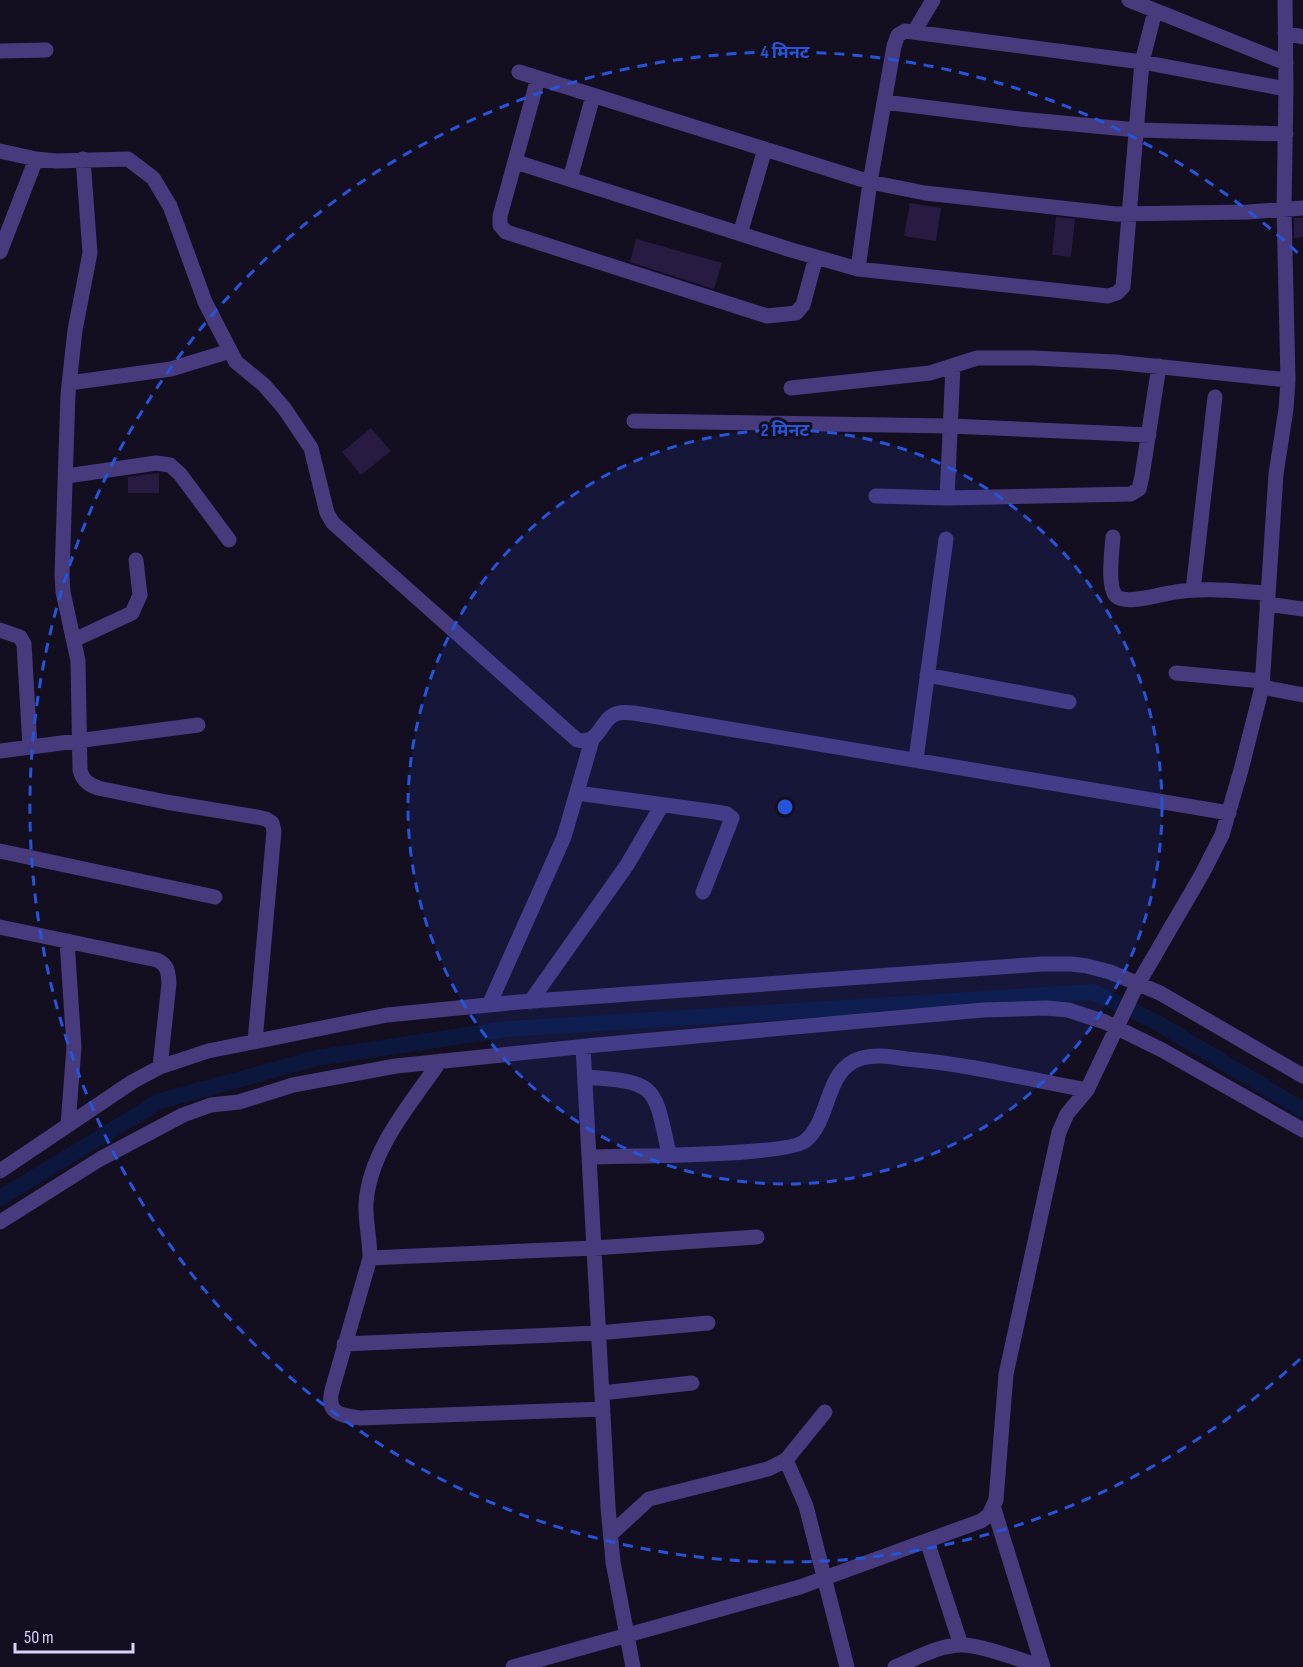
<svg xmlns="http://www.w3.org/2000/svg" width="1303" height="1667" font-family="'Sofia Sans Condensed','Noto Sans Devanagari',sans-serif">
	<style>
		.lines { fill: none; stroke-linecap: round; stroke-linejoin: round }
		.canal { stroke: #0c173d; stroke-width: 16 }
		.building { fill: #281b41 }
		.minor { stroke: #473b7e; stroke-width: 15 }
		.ring { fill: none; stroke: #2755da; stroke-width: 3; stroke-dasharray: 10 8 }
		.centre { fill: #2755da; stroke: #140e21; stroke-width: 3 }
		.ring-label { font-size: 18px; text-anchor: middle; font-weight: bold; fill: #2755da; stroke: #140e21; stroke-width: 6; stroke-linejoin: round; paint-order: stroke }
	</style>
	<rect width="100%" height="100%" fill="#140e21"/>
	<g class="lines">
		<path class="canal" d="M0,1198l160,-97 157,-43 190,-29 586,-37 63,30 147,88"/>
	</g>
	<path class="building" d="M910,203l31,5 -5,33 -32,-5z
		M1056,217l19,2 -4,38 -19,-2z
		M1294,218h9v19l-9,1z
		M636,239l86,24 -8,26 -84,-27z
		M371,428l20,23 -30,24 -19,-23z
		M159,473v20h-31v-16z"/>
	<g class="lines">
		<path class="minor" d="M1129,0l157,63
			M914,32l19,-32
			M1285,33l18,4
			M0,51l46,-1
			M519,72l351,110 55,11 191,21 132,-2 55,-4
			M538,78l-38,138v9l6,7 261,84 29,-3 7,-8 13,-48
			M884,102l136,17 117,11 149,4
			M0,151l36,8 20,2 72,-2 25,19 17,28 35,96 31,60 28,23 20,23 27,40 16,65 6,10 244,217c25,6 22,-23 42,-27 4,-1 11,0 15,0l595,100
			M83,159l7,94 -15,77 -7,64 -6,181 1,17 15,69 2,109c3,11 8,14 18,18l68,14 91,15 9,2 6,4 2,8 -19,210
			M516,162l272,87 70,20 250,27 9,-3 6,-6 19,-225 13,-51
			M570,179l23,-83
			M740,234l25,-85
			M0,252l36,-93
			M858,269l12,-87 24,-136 4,-11 7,-4 237,31 144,27
			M69,383l102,-14 59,-18
			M791,388l139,-15 47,-15h57l81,4 173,18
			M634,421l316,5 199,9
			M67,476l89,-13 14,2 10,9 49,66
			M876,496l71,2 184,-4 8,-5 3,-13 17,-110
			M947,498l6,-132
			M1113,537c-1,12 -6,50 3,59 10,9 41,-1 54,-3 32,-6 65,-2 97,0
			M1193,590l22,-193
			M1267,604l36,5
			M0,630l20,7 4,7 6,103
			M74,640l58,-27 8,-18 -4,-35
			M1176,673l86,8
			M927,675l142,27
			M1262,687l41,8
			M0,751l198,-26
			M916,759l30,-220
			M577,793l139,19 11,2 5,4 -29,74
			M0,851l215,46
			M0,927l157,33c11,5 11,12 12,23l-9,84
			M67,941l7,106 -6,78
			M530,1002l97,-137 35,-60
			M489,1005l75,-168 28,-97
			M583,1046l25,461 5,55 20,105
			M440,1061c-29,43 -70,88 -74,142 -1,18 4,36 4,55l-38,132c-6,24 8,25 28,28l243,-9
			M585,1077c73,5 69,8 84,77
			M589,1157c33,-1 199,-1 216,-16 27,-22 19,-73 57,-83 15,-4 30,-1 45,1 61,5 120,20 180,31
			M0,1171l132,-89 28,-15 48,-16 179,-36 132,-13 523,-38h30l15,2 23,6 50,21 143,83
			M0,1222l100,-63 83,-44 28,-10 28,-3 54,-17 103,-19 201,-21 386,-35 63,-2 22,2 37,12 57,28 141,80
			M370,1258l224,-10 163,-11
			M344,1344l254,-11 110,-10
			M602,1393l90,-10
			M786,1460l20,46 41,161
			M994,1509l49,158
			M611,1534l38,-35 119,-30 18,-9 39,-48
			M927,1541l34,104
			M513,1667l287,-80 181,-66 8,-6 7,-15 10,-126 53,-242 8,-18 20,-24 48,-101 67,-115 20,-39 19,-65 21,-83 14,-213 10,-65 2,-29 -4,-171 2,-120 -1,-89
			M895,1667c20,-8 44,-22 66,-22 19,-1 62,16 81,22"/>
	</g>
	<circle cx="785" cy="807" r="377" fill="#2755da" fill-opacity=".12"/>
	<g class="ring">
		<circle cx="785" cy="807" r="377"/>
		<path d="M1300 1359A755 755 0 1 1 1300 255"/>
	</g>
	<circle cx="785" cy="807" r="9" class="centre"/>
	<g class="ring-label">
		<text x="785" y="58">4 मिनट</text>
		<text x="785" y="436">2 मिनट</text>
	</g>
	<path d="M15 1643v9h118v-9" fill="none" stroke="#dcd1fd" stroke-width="3"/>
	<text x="24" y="1643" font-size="18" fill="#dcd1fd" stroke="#140e21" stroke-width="4.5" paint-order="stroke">50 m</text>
</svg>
